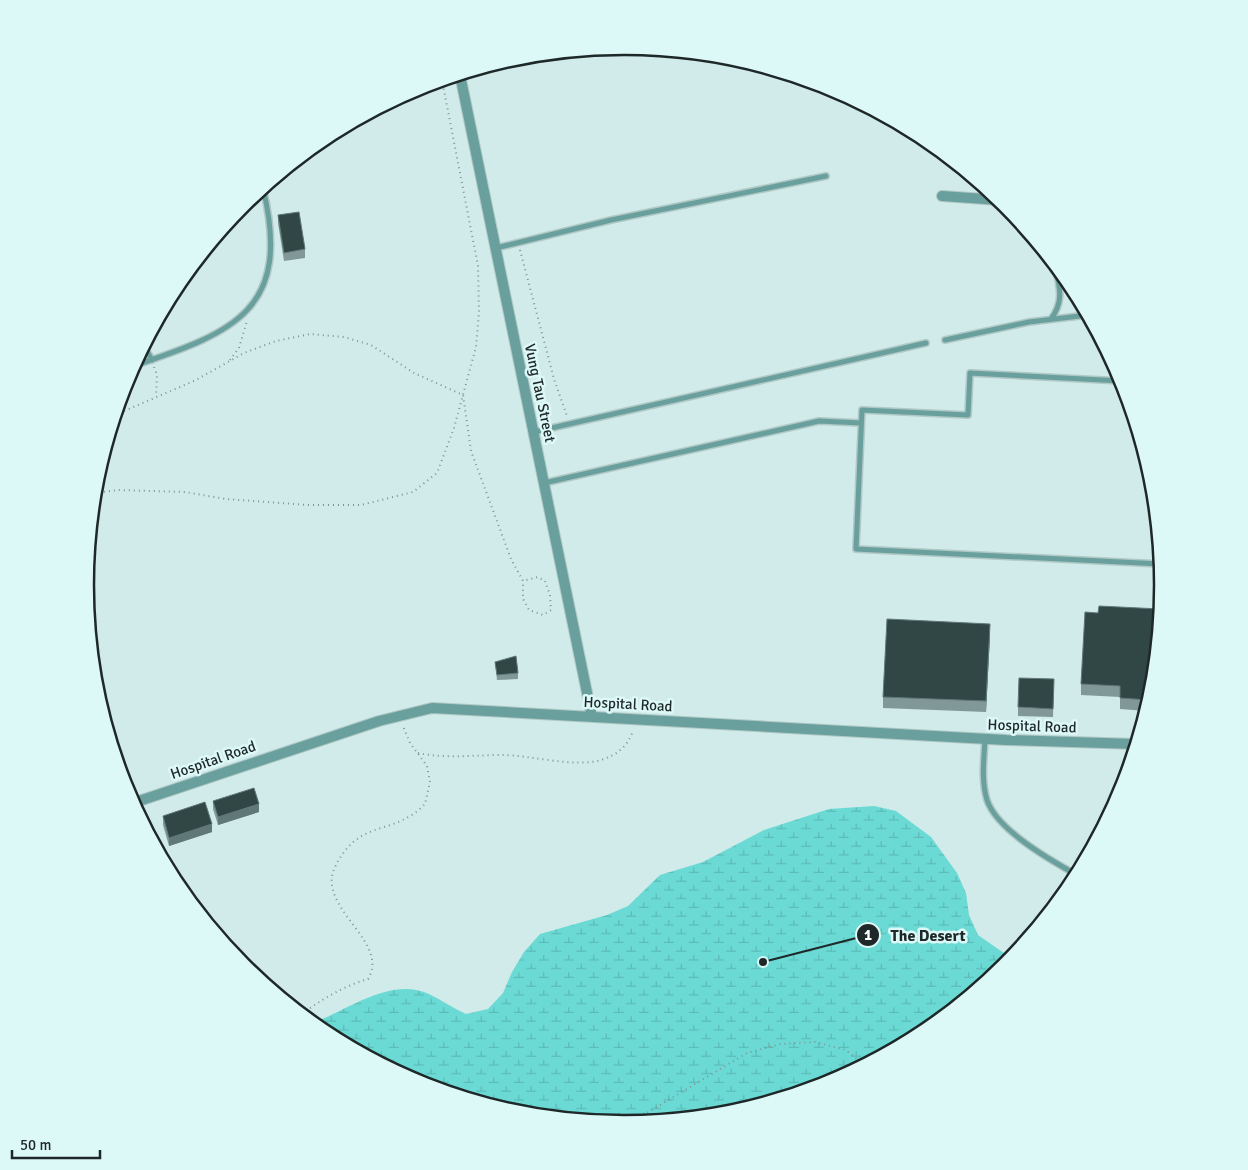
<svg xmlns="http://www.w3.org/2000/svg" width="1248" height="1170" font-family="Signika,sans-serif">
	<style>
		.wetland { fill: url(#wetland-marsh) }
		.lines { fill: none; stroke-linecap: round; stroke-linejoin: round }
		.service-casing { stroke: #b0c8c6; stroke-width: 8 }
		.minor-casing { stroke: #b0c8c6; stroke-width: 12 }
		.path { stroke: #809493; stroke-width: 2; stroke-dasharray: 1 4; stroke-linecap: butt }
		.service { stroke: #69a09d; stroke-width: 5 }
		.minor { stroke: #69a09d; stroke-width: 10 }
		.wall { fill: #809998 }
		.shaded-wall { fill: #607877 }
		.building { fill: #304746; stroke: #607877 }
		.labels { text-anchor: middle; stroke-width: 5; stroke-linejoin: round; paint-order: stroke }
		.street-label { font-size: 15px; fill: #1e2828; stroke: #ddf9f7 }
		.rim { fill: none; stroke: #1e2828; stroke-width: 2.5 }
		.leader { fill: none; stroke: #1e2828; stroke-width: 2 }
		.callout-dot { fill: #1e2828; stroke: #ddf9f7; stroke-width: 2 }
		.mark-label { font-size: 15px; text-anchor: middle; font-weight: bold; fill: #fff }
		.callout-label { font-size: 16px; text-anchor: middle; font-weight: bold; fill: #1e2828; stroke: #ddf9f7; stroke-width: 5; stroke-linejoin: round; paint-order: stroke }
	</style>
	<defs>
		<pattern id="wetland-marsh" width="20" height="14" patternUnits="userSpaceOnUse" patternTransform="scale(1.25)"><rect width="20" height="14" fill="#6bdad5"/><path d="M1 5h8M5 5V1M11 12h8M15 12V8" fill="none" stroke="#5cbbb7"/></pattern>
	</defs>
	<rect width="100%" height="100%" fill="#d0ebe9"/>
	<path class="wetland" d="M874,806l22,5 35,26 26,36 9,20 3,22 9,20 33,23 -6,8 -82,67 -93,50 -101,30 -105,11 -105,-11 -101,-30 -94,-50 -12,-10c35,-12 78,-47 117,-29 12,6 24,14 37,20l22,-5 15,-16 9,-21 12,-20 16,-18 67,-19 21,-9 32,-31 43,-13 61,-32 65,-21z"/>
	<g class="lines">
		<g class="service-casing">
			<path id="service" d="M496,248l115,-28 215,-44
				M1051,319c14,-19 8,-33 4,-54
				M945,340l84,-18 59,-7
				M144,346l8,14
				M133,366c103,-34 159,-57 130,-178
				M1122,381l-152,-8 -2,42 -106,-5 -6,139 305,15
				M534,432l392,-89
				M544,483l275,-62 42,2
				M985,739c-1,21 -4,41 2,61 10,30 63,60 90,75"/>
		</g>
		<g class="minor-casing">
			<path id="minor" d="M460,75l132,642
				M942,196l57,4
				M133,803l246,-82 53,-13 574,32 130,4"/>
		</g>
		<path class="path" d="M520,250l34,129 13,37
			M230,360l9,-12 8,-27
			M154,367l3,8 -1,21
			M115,415l81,-35 48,-27 32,-12 34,-7 34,3 27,8 43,28 49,22 8,56 40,108 12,22v18l6,11 14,5 8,-5 -1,-15 -5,-14 -7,-4 -15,4
			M94,493l24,-3 67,2 41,7 82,6h53l52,-13 24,-19 17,-45 22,-81 3,-35 -1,-46 -36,-186
			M418,753c28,6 55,2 84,2 28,0 73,13 99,5 16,-5 26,-13 32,-29
			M302,1014c20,-15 42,-28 66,-35 21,-35 -41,-65 -36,-103 2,-9 7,-17 12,-24 20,-26 42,-21 66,-36 6,-3 11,-8 15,-12l5,-22 -3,-16 -17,-23 -7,-17
			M630,1123l117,-70 33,-9 35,-2 31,8 18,15"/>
		<use href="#service" class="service"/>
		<use href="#minor" class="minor"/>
	</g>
	<path class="wall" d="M278,215l27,34v9l-21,3 -6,-38z
		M1098,613l54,77 -6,21 -26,-2v-12l-39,-2v-11z
		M990,635l-4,77 -103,-4v-11z
		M495,662l23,11v6l-21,1z
		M1054,679l-1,38 -35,-1v-9z
		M213,801l46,11 -41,13 -5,-16z
		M163,816l49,16 -43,14 -6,-21z"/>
	<path class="shaded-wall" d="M990,624v11l-4,77v-11z
		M259,804v8l-41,13v-8z
		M212,824v8l-43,14v-8z"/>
	<path class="building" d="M299,212l6,37 -21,4 -6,-38z
		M1099,606l61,3 -8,81 -3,10 -29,-2v-12l-39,-2 4,-72 13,1z
		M887,619l103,5 -4,77 -103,-4z
		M516,656l2,17 -21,2 -2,-13z
		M1019,678l35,1 -1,30 -35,-2z
		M254,788l5,16 -41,13 -5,-16z
		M205,802l7,22 -43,14 -6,-22z"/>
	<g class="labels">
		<g class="street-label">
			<text transform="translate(540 393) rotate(78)" y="5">Vung Tau Street</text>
			<text transform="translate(628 704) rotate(3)" y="5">Hospital Road</text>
			<text transform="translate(1032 726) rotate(2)" y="5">Hospital Road</text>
			<text transform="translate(213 760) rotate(-19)" y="5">Hospital Road</text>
		</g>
	</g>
	<path d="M0 0H1248V1170H0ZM94 585a530 530 0 1 1 1060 0a530 530 0 1 1-1060 0Z" fill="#ddf9f7" fill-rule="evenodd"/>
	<path class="rim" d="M94 585a530 530 0 1 1 1060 0a530 530 0 1 1-1060 0Z"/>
	<path class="leader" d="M763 962L868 935"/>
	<g class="callout-dot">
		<circle cx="763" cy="962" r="5"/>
		<circle cx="868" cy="935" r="12"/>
	</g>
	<g class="mark-label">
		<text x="868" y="940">1</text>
	</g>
	<g class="callout-label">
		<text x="928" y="941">The Desert</text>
	</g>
	<path d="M12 1150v8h88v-8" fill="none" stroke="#1e2828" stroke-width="2.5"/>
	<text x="20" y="1150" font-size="15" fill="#1e2828" stroke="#ddf9f7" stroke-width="4" paint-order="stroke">50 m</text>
</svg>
